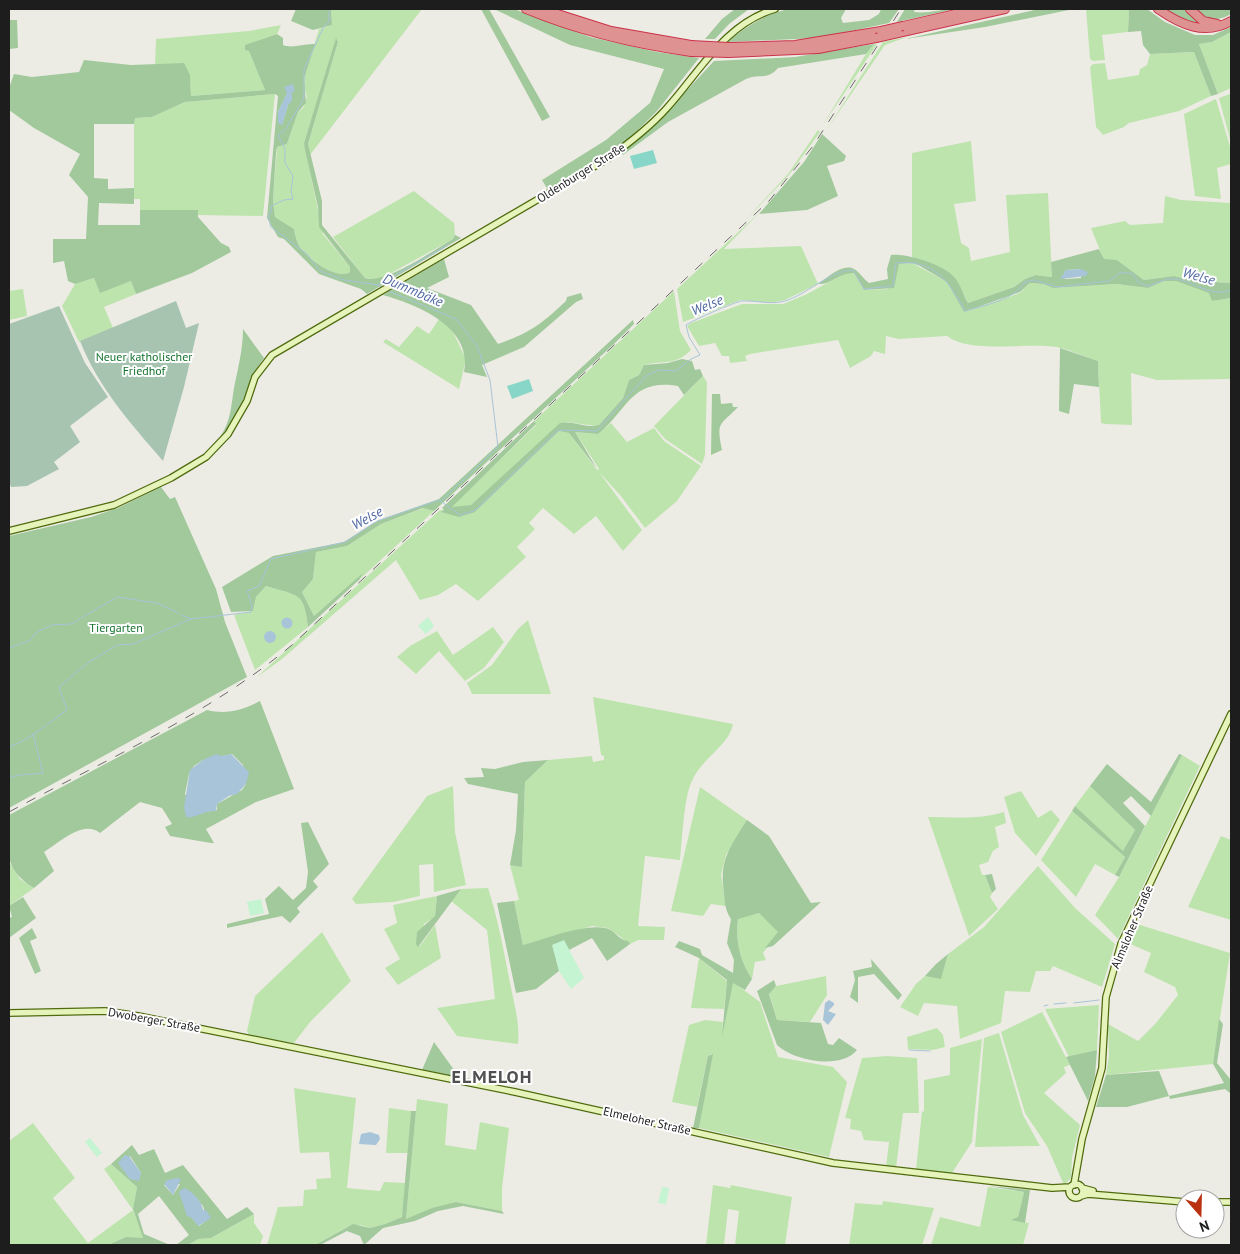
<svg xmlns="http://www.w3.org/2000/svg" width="1240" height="1254" font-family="'PT Sans',sans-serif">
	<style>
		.grass { fill: #bee4ae }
		.forest { fill: #a1c99c; fill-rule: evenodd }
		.cemetery { fill: #a7c4b1 }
		.park { fill: #c4f4d1 }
		.pitch { fill: #88d6c7 }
		.water { fill: #a8c4d8 }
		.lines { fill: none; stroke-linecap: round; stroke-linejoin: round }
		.stream { stroke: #a8c4d8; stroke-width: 1 }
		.secondary-casing { stroke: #4f6b0e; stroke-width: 8 }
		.highway-casing { stroke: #ca334a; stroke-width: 10 }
		.secondary { stroke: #e6f4bc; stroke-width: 5.5 }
		.highway { stroke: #df9292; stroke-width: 8 }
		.rail { stroke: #6b6b6b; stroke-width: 1; stroke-dasharray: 10 10; stroke-linecap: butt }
		.highway-bridge-casing { stroke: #ca334a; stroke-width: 10; stroke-linecap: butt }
		.highway-bridge { stroke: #df9292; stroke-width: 8 }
		.labels { text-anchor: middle; stroke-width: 4; stroke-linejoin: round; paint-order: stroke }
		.street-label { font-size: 12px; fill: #1d1d1d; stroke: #fff }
		.park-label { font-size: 12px; fill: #14722e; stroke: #fff }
		.water-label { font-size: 14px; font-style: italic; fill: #526ba4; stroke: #fff }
		.district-label { font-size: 18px; font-weight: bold; letter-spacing: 1px; fill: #505050; stroke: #fff }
	</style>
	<rect width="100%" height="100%" fill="#edece4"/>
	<path class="grass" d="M331,9h91l-112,146 -2,-11 30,-102 -1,-3 -33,104 19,91 27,33v5c-13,9 -46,-15 -52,-28 -2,-5 -3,-11 -4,-15l-19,-12 -2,-16 4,-54 10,-3 11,-32 6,-5 3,-11 -3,-8v-9l15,-50 13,-4z
		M1086,9l43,1 -1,22 -26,3 3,25 -12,1 -3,-2z
		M281,25l-4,9 -17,6 -11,10 16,40 -74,6v-11l-36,-20 1,-26 93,-8z
		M1231,32v56l-13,6 -19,-50 13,-2z
		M907,37l-22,8 -60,87 58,-90z
		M874,44h3l-56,84 45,-74z
		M1194,52l17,44 -32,15 -50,12 -5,4 -21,8 -7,-8 -6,-60 3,-3 12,-1 3,17 31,-5 1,-6 7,-4 3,-11z
		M275,94l-12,122 -65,-1 -1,-5h-57v-11h-6v-81l18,-1 33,-15z
		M1230,94l1,2v47l-12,-45z
		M1216,99l15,51v14l-14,4 4,31 -26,-3 -11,-82z
		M818,130l2,2 -31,43 -52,54 51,-55z
		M971,141l5,60 -22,3 7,39 8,5 2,13 39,-9 -4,-57 42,-2 4,84 -18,-2 -9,4 -11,8 -46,16 -13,-25 -43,-21v-104z
		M414,191l40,32 1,12 -2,4 -69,38 -7,3 -12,-2 -32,-41z
		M1165,196l16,4 50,3v80l-35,-2 -22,-5 -30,4 -27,-20h-13l-13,-32 34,-7 5,4 33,-2z
		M760,212l-36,37 77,-3 17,38 -33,16 -15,3 -29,-3 -58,22 -6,-33z
		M912,263l35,19 17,30 56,-19 10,-10 13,1 10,4 63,-4 32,4 16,-7h12l34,12 2,8 19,-3v81l-74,1 -26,-7 1,52 -27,-1 -4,-1 -3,-62c-12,-4 -25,-10 -37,-13 -30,-7 -90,7 -114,-12l-48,3 -13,-3 -1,18 -11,-3 -3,5 -21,12 -12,-28 -88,14 -5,2 2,5 -17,2 -1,-7h-7l-7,-13 -16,3 -12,-20 4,-3 51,-19h41l22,-9 43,-23 6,1 10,17 24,-1 11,-25z
		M94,278l6,14 31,-11 5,13 -32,13 9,21 -34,14 -17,-36 13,-22z
		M23,289l4,27 -18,4v-29z
		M674,291l6,40 11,19c-16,16 -27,10 -47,15l-5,10 -10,5 -6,18 -24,27 -3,1 -30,-4 -95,83 -15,3 -5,-1 85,-82 -2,-4z
		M439,319l12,9 15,31 -7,30 -76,-47 3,-3 13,8 18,-21 12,8z
		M703,376l4,6 -2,73 -3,9 -37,-25 -11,-13z
		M611,423l16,19 27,-14 10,13 37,25 -24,35 -32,27 -25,-33 -21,-23 43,58 -19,21 -27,-35 -22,18 -31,-26 -14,15 6,6 -18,18 9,10 -48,44 -22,-17 -18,11 -18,5 -24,-40 -114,99 -25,18 183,-167 35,2 84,-81 10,2 28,37 2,-1 -24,-37 23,2z
		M424,508l10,3 -75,69 3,-5 -48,41 -12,-24 11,-13 3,-27 31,-6 34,-22z
		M266,586c32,10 38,4 42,41l-53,43 -21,-55 19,-4 3,-14z
		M528,620l23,74h-79l-5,-11 25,-18 26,-36z
		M493,627l11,15 -20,26 -19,13 -26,-30 -23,23 -19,-17 13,-11 27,-15 16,24z
		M593,697l140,27c-4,22 -32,34 -42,59 -7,16 -9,58 -11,77l-35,-4 -7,70 27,1 -1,13h-26l-8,4 -22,-16 -16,-2 -69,19 -9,-44 5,-1 -9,-35 12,1 3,-84 23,-22 44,-4 1,6 11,-2v-4l-3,-1z
		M1182,755l18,11 -82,173 -23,-24 24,-38z
		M453,786l2,46 11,53 -32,7 -1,-28 -14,1 1,31 -27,6 -37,2 -4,-5 75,-103z
		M1090,786l45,44 -12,22 -48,-46z
		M700,787l47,33 -21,35 -5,20 5,31 -15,-2 -8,12 -32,-5z
		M1021,791l17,27 13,-8 9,10 -24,36 -21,-23 -11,-36z
		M1072,811l53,46 -10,18 -20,-11 -19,33 -35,-37z
		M1004,812l2,11 -11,4 4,20 -6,4 -5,11 -9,3 3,10h3l7,18 -2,4 8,12 -29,27 -41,-119c26,0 50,3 76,-5z
		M1221,836l10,4v80l-43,-13z
		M9,862l11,17 14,9 -25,18z
		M1038,866l37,42 40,36 -13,43 -49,-21 -3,5h-14l-6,21 -25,-1 -4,32 -41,16 -3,-33 -33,-3 -6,13 -18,-9 16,-23 9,-8 16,2 7,-24 36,-27z
		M488,888c10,31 16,63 22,95 4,20 10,40 8,61l-61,-8 -20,-28 58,-9 -8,-69 -36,-29 10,-12z
		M437,896l-2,21 -11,7 -5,23 16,-22 6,33 -43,27 -13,-17 15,-9 -16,-30 13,-6 -4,-18z
		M759,913l20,19 -16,21 3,7 -11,2 -3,17c-12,-18 -17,-38 -14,-61z
		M1137,924l93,29 -17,111 -107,11 3,-19 -1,-32 30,17 18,-18 22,-28 -3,-8 -31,-15 7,-19 -23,-10z
		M322,932l29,49 -41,41 -16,21 -45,-7 -2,-5 8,-35z
		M699,958l28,23 -3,28 -33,-1z
		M826,976l1,19 -17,27 -33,-2 -8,-27 7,-7z
		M733,982l27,20 18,55 55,10 14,15 -18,75 -130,-29 13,-74 -4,2 -11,51 -25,-5 17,-77 16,-5 18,2 -1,8z
		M1099,1005l-2,45 -28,7 -24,-48z
		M1042,1012l28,53 -6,2 2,6 -22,20 36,32 -8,33 -1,20 -7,7 -17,-39 -22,-33 -24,-81z
		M937,1028l6,7 2,12 -12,3 -25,-1 -1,-12z
		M999,1033l24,82 17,31 -65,1 9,-109z
		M982,1039l-10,103 -20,31 -36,-3 6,-59 2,1v-32l26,-5v-27z
		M887,1056l30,2 2,55h-16l-7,55 -10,-1 3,-25 -25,-2 -3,-9 -11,-2 1,-10 -6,-1 17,-60z
		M294,1088l62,10 -9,90 33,3 4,-9 22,1 -4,34 -17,7 -15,4 -9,-3 -14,2 -32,18h-48l11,-38 25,-1 1,-16 13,-1 -1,-10 15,-1 -2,-26 -29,1z
		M417,1099l31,5 -3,41 31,5 4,-28 29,6 -7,61v22l-46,-9 -50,17z
		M389,1108l22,3 -3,42h-22z
		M33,1123l42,55 -22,20 35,45 45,-33 -29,-41 7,-5 26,23 -4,23 11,29 -18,-2 -18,8h-99v-104z
		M713,1185l17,3 1,-3 61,12 -7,48h-50l4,-34 -11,-2 -4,36h-18z
		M988,1187l36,5 -6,25 3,5 8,1 -6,22h-92l9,-28 40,10z
		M883,1201l51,7 -12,37h-73l6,-42 27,2z
		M254,1214v9l9,13 -3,9h-72l10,-6 13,-1z"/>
	<path class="forest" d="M296,9h35l1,16 -19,5 -22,-9z
		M481,9h8l61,108 -8,4z
		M494,9h20l76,28 67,15 42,6 -42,53 -28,28 -81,51 -6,-10 64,-40 44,-37 14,-34 -94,-24z
		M735,9h14l-20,15 -14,15h-10l17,-20z
		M789,9h57l-5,9 2,5 26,-3 10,-6 2,-5h18l-10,14 -71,15 -91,4c19,-15 38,-28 62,-33z
		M905,9h10l-1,3c13,2 28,-3 41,-3l-58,13z
		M1039,9h35l-89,18 -80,12z
		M1108,9h39l18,13 30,13h18l18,-8v5l-19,10 -13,2 19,50 -7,2 -17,-44 -44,2 -7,-9 -2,-14 -13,1 1,-22z
		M1162,9h25l6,9 13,8 -17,-1z
		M1195,9h36v5c-13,8 -25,7 -36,-5z
		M9,20h8l1,28 -9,1z
		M277,34l6,4v7c10,4 21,-2 32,-1l-11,35 2,24 -8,9 -11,32 -10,3 -1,6 -3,48 2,16 19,12c1,5 2,10 4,15 6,13 39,37 52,28v-5l-31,-40 -1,-20 -13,-57 -1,-7 32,-105 2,4 -30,102 14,57v24l43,53c20,7 70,-29 88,-39l2,-4 6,3 -94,56 -6,-5 -42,-15 -35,-35 -6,-2 -11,-19 11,-122 -3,-2 -90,8 -33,15 -17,1 -1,6h-40v54l14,1v10l26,-1v16l-35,-1 -1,22h42v-15h58v7l23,26 8,4 2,5 -39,21 -56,21 -5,-13 -31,12 -6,-15 -19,6 -7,-3 -4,-20 -11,2v-24h33l2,-42 -19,-22 11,-21 -46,-26 -25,-18v-22l5,-14 18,3 47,-5 5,-12 47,5 53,-2 6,12 1,21 74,-6 -16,-39 -4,-1v-5zM292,84l2,7h-2l-10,34 -4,-13z
		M874,44l-8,10 -88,14c-11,13 -18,5 -32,11l-78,43 -45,33 -2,-3 34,-27 59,-64 81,-4z
		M822,134l24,22 -2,5 -17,5 11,30 -31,14 -48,4 45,-52z
		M1099,249l5,10 13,1 27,20 30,-4 22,5 35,2v15l-19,3 -3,-8 -33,-12h-12l-16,7 -32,-4 -63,4 -10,-4 -13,-1 -10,9 -56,20 -17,-30 -27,-16 -8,-3 -13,1 -5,24 -30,2 -10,-17c-14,-1 -23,12 -36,11 9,-6 25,-21 36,-15 6,3 9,10 15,14l19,-4 -1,-10 4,-14c16,-2 54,10 64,23 6,7 8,17 13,25l46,-16 11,-8 10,-4 17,2 -1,-15zM1081,269v9l-16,1 -2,-4 3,-5z
		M444,259l5,18 -22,11 44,17 27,39c34,-12 43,-20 68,-43l1,-4 14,-4 2,6 -7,3 -52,45 -42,18 5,12 -23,-5c9,-45 -46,-67 -81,-77z
		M633,320l1,4 -19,19 -181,168 -11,-3 -42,16 -34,22 -31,6 -3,27 -11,13 12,24 49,-43 -4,7 -51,47c-4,-36 -10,-31 -42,-41l-10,11 -3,14 -22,1 -9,-25 51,-31 71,-14 33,-21 62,-22z
		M243,329l21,29c-19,23 -20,59 -44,79 11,-16 11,-31 14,-49 4,-20 9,-39 9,-59z
		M1060,348l38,13 1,26 -25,-3 -5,30 -10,-3z
		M682,359l10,2 3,9 5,-1 3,7 -19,19 -6,-9c-47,-8 -50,24 -80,48l-23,-2 22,37 -28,-36 -10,-2 -84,81 -16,5 -18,-5 3,-2 -2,-2 92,-87 2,3 -84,83 19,-2 89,-82c13,-3 27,6 39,2l24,-27 6,-18 10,-5 5,-10 24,-2z
		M712,394h8l1,10 11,-1 1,4h5c-18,19 -22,14 -16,43l-11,5z
		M161,487l9,12 5,-2 41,92 9,33 22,55 -238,131v-272l82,-19 27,-9z
		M260,701l34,88 -38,13 -50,27 8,14h-3l-41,-7 -5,-9 7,-3 -10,-16 -22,-6 -40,31c-17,-14 -41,10 -56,19l10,19 -20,17c-33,-20 -25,-39 -25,-73l198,-105c20,5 36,0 53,-9zM232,754l11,11 3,19 -4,6 -25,14v6l-18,3 -14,-19 4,-20 5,-8 9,-6z
		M1179,754l3,1 -31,61 -20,-20 -8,7 22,23 -26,51 -4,-2 10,-18 -53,-46 3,-5 48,45 12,-21 -45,-44 17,-22 44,38z
		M548,760l-23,22 -3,85 -12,-2 6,-35 2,-36 -50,-10 -4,-6 20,-1 -3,-9 14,1 28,-7z
		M747,820l22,16 42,67 10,-1 -48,44 -8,2 13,-16 -19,-19 -21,6c-3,21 2,42 14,60l-7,11 -12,-7 -11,54 5,-57 -28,-22 -24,-11 4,-6 21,8 2,6 31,18 1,-13 -7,-17 4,-24c-6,-9 -6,-16 -7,-26 -5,-33 6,-46 23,-73z
		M308,822l21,42 -16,17 5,6 -21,21 3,4 -10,11 -8,-7 -55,12v-4l42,-10 -4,-15 14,-13 14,14 13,-12 2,-16 -7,-49z
		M992,874l4,15 -4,4 -7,-18z
		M461,889l-43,58 -2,-3 1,-12 18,-16 2,-20z
		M23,897l13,21 -27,20v-20l3,-1 -3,-11z
		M514,901l9,44c23,-6 59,-21 82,-17 9,1 13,12 23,13l2,3 -23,17 -15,-23 -23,12 -5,-9 -11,4 6,26 -23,18 -20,4 -19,-90z
		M32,928l5,10 -7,3 11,30 -6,3 -16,-36z
		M948,954l-7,25 -16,-3 11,-12z
		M871,959l31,36 -4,5 -24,-26 -16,3v26l-8,-6 5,-17 -2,-9 19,-4z
		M774,980l2,6 -7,8 8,26 44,3 7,21 5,1 6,-7 18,12c-16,20 -63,11 -80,-5l-20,-54z
		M1219,1019l4,5 -6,39 14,17v14l-6,-5 -55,10 -1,-3 -42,11h-31l10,-32 53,-4 10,25 55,-13 -11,-19z
		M434,1042l23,32 -1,3 -34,-7z
		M1097,1050l-2,26 -7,25 -22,-44z
		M713,1054l-14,74h-6l15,-72z
		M411,1111h5l-10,108 26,-11 24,-6 46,9 2,3 -41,-8 -25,5 -23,10 -32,7 -19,17 -4,-9 -13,-5 -27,14h-5l38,-21 17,4 15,-4 17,-7z
		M132,1145l7,10 15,-6 11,24 18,-8 44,54 20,-12 7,7 -43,24 -13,1 -10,6h-12l13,-10 -30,-39 -21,18 6,20 26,11h-62l18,-8 17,1 -10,-29 4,-22 -26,-23zM130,1156l11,17 -11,6 -5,-8zM180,1184l-7,11 -9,-10zM194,1196l9,10 4,14 -8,6 -7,-8z
		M988,1186l42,4 -5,33 -14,-3 7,-3 6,-25z"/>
	<path class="cemetery" d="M176,301l10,27 13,-5 -15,64 -21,74c-32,-37 -65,-74 -83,-120z
		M59,306l26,57 23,34 -38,29 10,16 -26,20 5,7 -32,17 -16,1 -2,-6v-157z"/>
	<path class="park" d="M428,617l6,9 -8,8 -8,-8z
		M261,899l3,14 -14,3 -3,-14z
		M564,940l20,38 -13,11 -12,-18 -7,-26z
		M90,1138l12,15 -5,4 -12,-15z
		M662,1187l7,1 -3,16 -8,-1z"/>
	<path class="pitch" d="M653,150l4,13 -23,6 -4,-13z
		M529,379l4,12 -21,8 -5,-13z"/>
	<path class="water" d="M293,84l2,8 -3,-1v10l-4,4 -6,20 -4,-2v-11l9,-19 -3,-6z
		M1081,269l7,3 -2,4 -26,3 6,-9z
		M281.5 623a5.5 5.5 0 1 1 11 0a5.5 5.5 0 1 1-11 0Z
		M264 637a6 6 0 1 1 12 0a6 6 0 1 1-12 0Z
		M216,754l5,2 10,-2 18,18 -3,12 -9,10 -8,2 -12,8 -1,7c-13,-1 -20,8 -30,6l-2,-10 6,-37 13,-10z
		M829,1000l5,3v2l-6,6 8,3 -8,11 -5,-5 2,-17z
		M370,1132l9,3 1,4 -4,6 -17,-1 2,-10z
		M125,1155l4,1 12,17 -2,8 -9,-2 -12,-16z
		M177,1178l4,1 -8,16 -9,-11 3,-4z
		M184,1188c8,3 18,13 19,22h3l5,8 -13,8 -6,-8 -5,-2 -8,-24z"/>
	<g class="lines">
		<path class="stream" d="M329,9v13l-5,4 -20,43v27l-2,6 -17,28 -7,5 7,14v14l8,13 -2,15 2,8 -9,1 -13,6v6l-3,4 3,11 36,27 13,17 24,9 34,5 5,3
			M378,285l70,-40
			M386,290l70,29 21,27 13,34 8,67 -56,53
			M181,615l10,4
			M9,648l20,-7 8,-9 15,-7 19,-1 46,-27 40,6 21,10
			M9,747c21,-7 39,-24 58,-37l-8,-23 27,-23 31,-19 16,-1 58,-25 60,-7 1,-6 -5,-15 12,-5 12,-27 74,-17 32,-21 62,-21 21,15 14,-4 84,-81 39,1 49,-55 12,-6 18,1 15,-12 9,-4 -11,-18 -3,-12c5,-4 51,-24 56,-24 16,-1 30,5 46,-1 22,-8 42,-29 65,-30l11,19 29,-3 3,-23c38,-4 53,18 69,48 20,-6 49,-11 60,-29l9,-2 23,7 52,-6 12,-9 12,2 5,8 10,4c9,-3 17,-8 27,-7 20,2 34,19 56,11
			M9,775l3,2c11,-4 20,-2 31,-4l-10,-39
			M1074,1003l25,-3
			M1054,1004l12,-1
			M1044,1006l4,-1
			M909,1050l21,1"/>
		<g class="secondary-casing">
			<path id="secondary" d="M9,531l105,-26 57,-27 35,-21 22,-23 19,-33 8,-24 17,-22 335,-196c21,-15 41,-30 59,-50 33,-36 58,-85 109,-100
				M9,1013l96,-2 33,5 377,76 318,71 219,25 18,-1
				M1069 1191a7 7 0 1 1 14 0a7 7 0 1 1-14 0Z
				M1074,1185l8,-46 20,-71 4,-71 15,-53 110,-230
				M1082,1188l11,3
				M1081,1196l7,-2 97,8
				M1215,1202h16"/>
		</g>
		<g class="highway-casing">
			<path id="highway" d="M526,9c53,22 108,35 165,43
				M542,9l69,22 80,14
				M1158,9c23,16 47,27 73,12
				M1190,9l13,12 14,3
				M903,26l74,-17
				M898,33l107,-24
				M729,47l66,-2 86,-14
				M729,53l89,-4 58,-11"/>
		</g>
		<use href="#secondary" class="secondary"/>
		<use href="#highway" class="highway"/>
		<path class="rail" d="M9,812c96,-52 199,-97 283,-167l477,-444 44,-55 88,-137"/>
		<g class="highway-bridge-casing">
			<path id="highway-bridge" d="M881,31l22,-5
				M876,38l22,-5
				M691,45l38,2
				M691,52l38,1"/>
		</g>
		<use href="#highway-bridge" class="highway-bridge"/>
	</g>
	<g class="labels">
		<g class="street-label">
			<text transform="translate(581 173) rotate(-32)" y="4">Oldenburger Straße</text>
			<text transform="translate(1132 927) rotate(-67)" y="4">Almsloher Straße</text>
			<text transform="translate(154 1020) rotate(10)" y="4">Dwoberger Straße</text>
			<text transform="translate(647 1121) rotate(13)" y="4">Elmeloher Straße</text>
		</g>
		<g class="park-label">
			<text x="144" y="361">Neuer katholischer<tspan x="144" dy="14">Friedhof</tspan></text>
			<text x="116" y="632">Tiergarten</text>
		</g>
		<g class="water-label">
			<text transform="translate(1199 276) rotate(15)" y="5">Welse</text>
			<text transform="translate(413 290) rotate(23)" y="5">Dummbäke</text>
			<text transform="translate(707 305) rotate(-23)" y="5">Welse</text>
			<text transform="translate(367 518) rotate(-29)" y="5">Welse</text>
		</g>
		<g class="district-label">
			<text x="492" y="1083">ELMELOH</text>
		</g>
	</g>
	<rect width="1240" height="1254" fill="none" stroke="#1d1d1d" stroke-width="20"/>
	<g transform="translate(1200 1214) rotate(160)"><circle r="24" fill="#ffffff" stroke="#a5a5a5"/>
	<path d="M0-4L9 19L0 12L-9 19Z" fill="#ba3111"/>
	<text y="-8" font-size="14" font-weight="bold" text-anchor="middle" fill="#1d1d1d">N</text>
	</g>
</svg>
